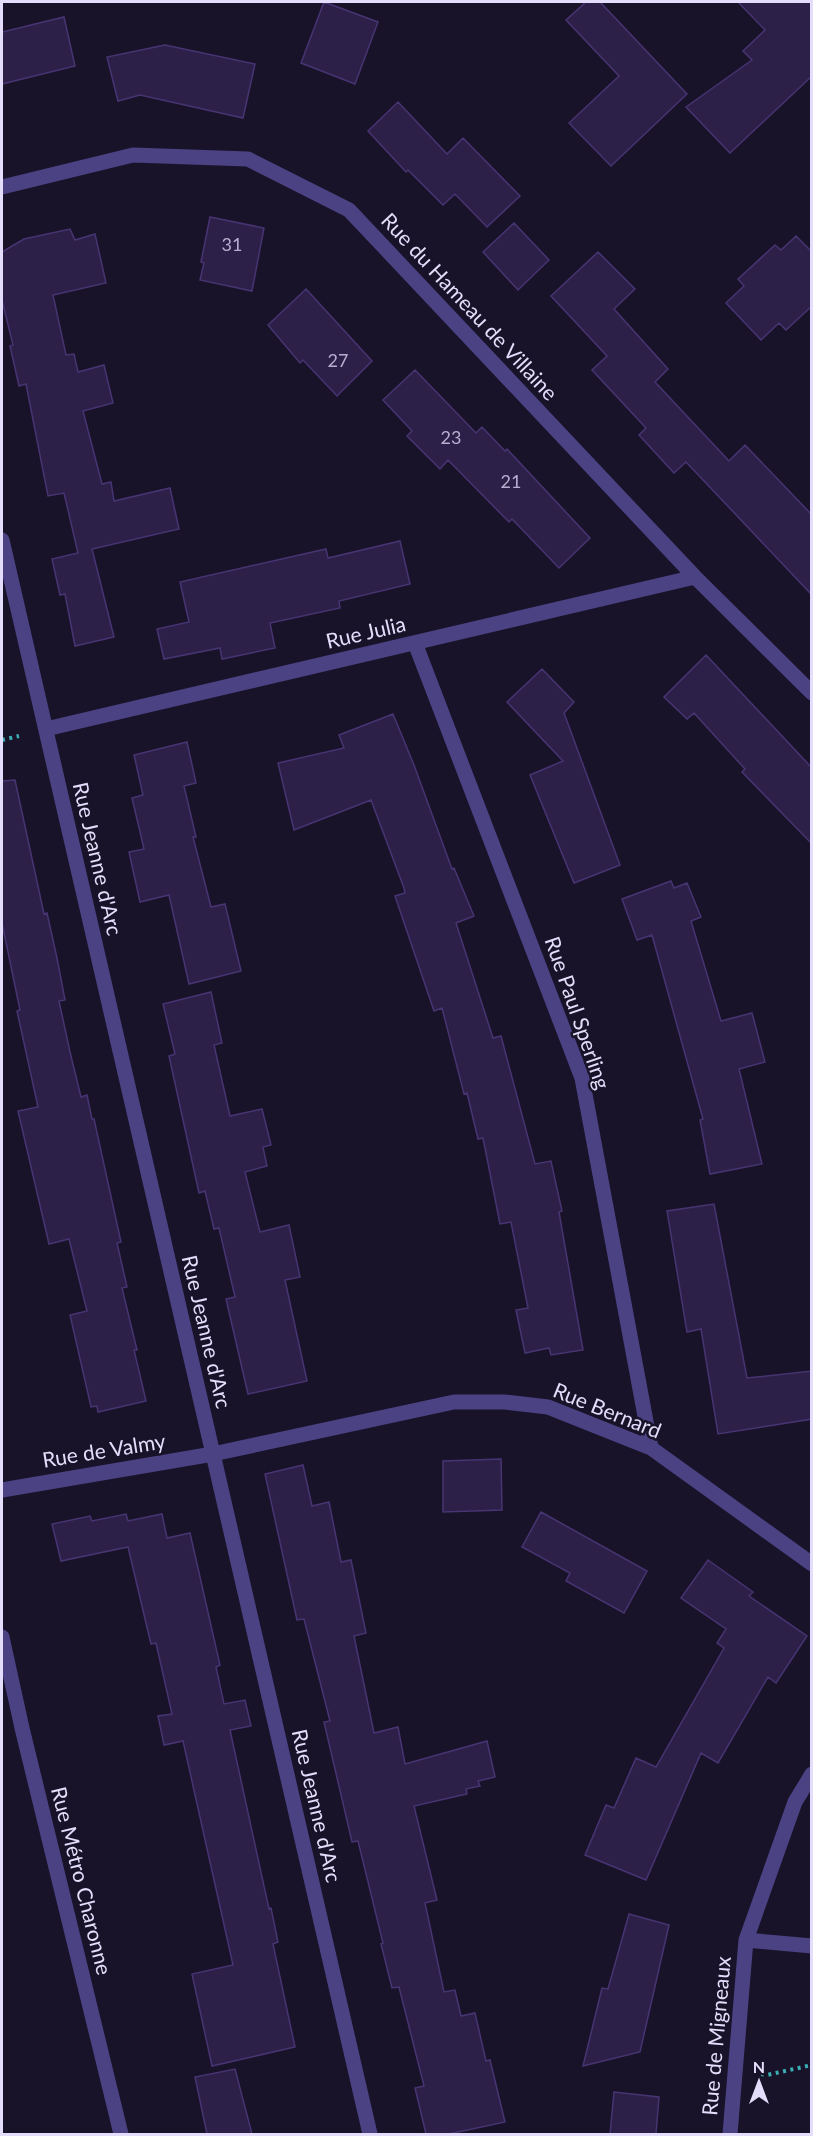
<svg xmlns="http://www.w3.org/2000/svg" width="813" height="2136" font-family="Lato,sans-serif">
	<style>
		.building { fill: #2d2048; stroke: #473472; stroke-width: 1.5 }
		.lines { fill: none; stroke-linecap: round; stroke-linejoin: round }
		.path { stroke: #3aaeb3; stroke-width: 4; stroke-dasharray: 3 4.5; stroke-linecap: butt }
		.minor { stroke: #4b4284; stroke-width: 15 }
		.labels { text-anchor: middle; stroke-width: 5; stroke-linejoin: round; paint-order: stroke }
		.number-label { font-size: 18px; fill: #b6aecf }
		.street-label { font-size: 21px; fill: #e4ddfc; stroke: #191329 }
	</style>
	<rect width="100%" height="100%" fill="#191329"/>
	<path class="building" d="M324,2l54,20 -23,62 -54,-21z
		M586,2h14l87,92 -76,72 -42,-43 50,-47 -53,-56z
		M738,2h74v74l-82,77 -44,-46 66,-47 -9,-9 22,-21z
		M64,17l11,49 -73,18v-52z
		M165,45l90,19 -12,54 -103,-23 -22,6 -11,-44z
		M398,102l49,52 16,-16 57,58 -33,31 -32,-33 -12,11 -35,-35 -2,2 -38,-41z
		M210,217l54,11 -12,63 -52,-11 4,-17 -3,-1z
		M514,223l35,37 -31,30 -35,-38z
		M70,229l5,11 20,-6 11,49 -53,12 13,60 8,-1 4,18 26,-7 9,38 -30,8 19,73 9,-2 3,19 56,-13 9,41 -87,20 22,88 -39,9 -10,-52 -5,1 -8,-36 26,-6 -14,-60 -16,3 -22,-112 -7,2 -9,-40 3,-1 -11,-45v-48l22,-13z
		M796,236l16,16v54l-26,24 -7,-7 -18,17 -35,-37 18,-17 -6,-7 37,-34 6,5z
		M598,252l37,37 -21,20 54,60 -13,13 74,79 16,-16 67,70v80l-126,-133 -12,11 -35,-38 7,-7 -54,-58 15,-14 -56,-60z
		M306,289l66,72 -35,35 -34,-36 -3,3 -32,-38z
		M415,370l61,63 6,-6 23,24 2,-2 83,89 -31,30 -47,-49 -3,3 -61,-62 -8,9 -33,-33 5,-5 -29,-31z
		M400,541l10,43 -71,17 1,7 -70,15 5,25 -53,11 -2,-11 -56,11 -7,-30 32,-7 -9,-40 146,-33 2,9z
		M706,655l106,113v76l-70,-72 3,-3 -51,-56 -7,6 -23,-22z
		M542,669l32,33 -10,11 56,152 -46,18 -44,-108 33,-14 -56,-59z
		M393,714l21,51 38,104 2,-1 20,48 -18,7 37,115 8,-2 34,128 16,-3 11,50 -3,1 24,138 -32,5 -2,-7 -24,5 -9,-43 12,-2 -17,-86 -11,2 -17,-86 -5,1 -11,-46 -3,1 -22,-86 -8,3 -39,-115 10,-3 -1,-5 -33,-88 -77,30 -16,-67 66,-15 -5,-13z
		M187,742l9,41 -12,3 12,51h-3l18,70 14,-3 16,67 -52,13 -20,-89 -29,7 -11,-50 15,-3 -12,-51 11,-3 -9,-40z
		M15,780l29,134 3,-1 10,45 8,42 -6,1 11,51 11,45 6,-2 5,24h2l27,123 -4,1 10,44 -5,1 15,62h-3l12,51 -48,11 -1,-6 -6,1 -21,-92 17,-4 -18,-72 -20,5 -31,-133 20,-4 -21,-96 3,-1 -18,-87v-142z
		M671,881l3,7 13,-5 14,34 -10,4 30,100 31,-8 13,49 -26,7 23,95 -52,10 -10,-54 3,-1 -51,-184 -15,5 -15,-41z
		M211,992l11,51 -8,2 16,71 32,-7 9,36 -8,2 4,19 -22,6 15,60 29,-7 11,52 -15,3 22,101 -59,13 -22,-95 9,-2 -16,-69 -5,1 -9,-38 -6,2 -30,-137 6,-2 -12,-50z
		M714,1204l33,174 65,-7v48l-94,15 -17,-105 -14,3 -20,-121z
		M501,1459l1,51 -59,2v-51z
		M303,1465l9,41 17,-4 12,60 10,-2 15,73 -12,3 20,97 24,-6 7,37 82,-23 8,36 -17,4 2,5 -14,3 1,5 -53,12 23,94 -12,3 19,89 11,-2 6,26 14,-3 11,48 4,-1 15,62 -56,12h-23l-11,-46 9,-2 -25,-99 -7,1 -11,-44 2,-1 -25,-102 -6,1 -28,-120 6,-1 -26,-102 -7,1 -32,-146z
		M541,1512l106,59 -23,42 -58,-32 4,-8 -48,-26z
		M126,1514l2,7 34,-7 5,24 23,-5 30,132 -4,2 8,37 21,-4 6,26 -21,4 39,179 2,-1 7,34 -5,2 22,103 -83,19 -20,-92 41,-9 -50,-224 -19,4 -6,-29 14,-2 -16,-71 -5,1 -23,-97 -67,14 -9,-37 38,-8 2,5z
		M708,1560l45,32 -4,4 58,40 -31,47 -8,-6 -50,86 -17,-10 -55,127 -61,-25 21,-50 8,3 22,-50 20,9 68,-119 -7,-5 9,-14 -45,-31z
		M629,1914l40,11 -29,127 -57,14 19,-78 6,1z
		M235,2069l17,65h-45l-12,-57z
		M614,2092l45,5 -3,37h-46z"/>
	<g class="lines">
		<path class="path" d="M2,740l17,-4
			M761,2074l6,1 45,-10"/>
		<path class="minor" d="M2,187l131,-32 115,4 101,51 346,367 117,116
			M2,540l368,1594
			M415,643l167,435 69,370
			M46,729l649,-152
			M2,1490l211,-36 241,-52h51l43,5 103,41 161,116
			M2,1637l20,91 99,406
			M746,1940l66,6
			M730,2134l16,-194 49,-138 17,-28"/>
	</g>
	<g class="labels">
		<g class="number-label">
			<text x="232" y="251">31</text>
			<text x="338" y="367">27</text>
			<text x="451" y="444">23</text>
			<text x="511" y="488">21</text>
		</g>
		<g class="street-label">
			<text transform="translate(469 307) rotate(47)" y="7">Rue du Hameau de Villaine</text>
			<text transform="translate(366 633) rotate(-13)" y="7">Rue Julia</text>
			<text transform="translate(97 859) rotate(77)" y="7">Rue Jeanne d'Arc</text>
			<text transform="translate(577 1013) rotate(71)" y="7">Rue Paul Sperling</text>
			<text transform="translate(206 1332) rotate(77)" y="7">Rue Jeanne d'Arc</text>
			<text transform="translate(607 1411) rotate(22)" y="7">Rue Bernard</text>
			<text transform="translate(104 1451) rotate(-9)" y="7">Rue de Valmy</text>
			<text transform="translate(316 1806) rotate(77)" y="7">Rue Jeanne d'Arc</text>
			<text transform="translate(81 1881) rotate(76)" y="7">Rue Métro Charonne</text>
			<text transform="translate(717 2036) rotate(-85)" y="7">Rue de Migneaux</text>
		</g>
	</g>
	<rect width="813" height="2136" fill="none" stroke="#e4ddfc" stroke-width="6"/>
	<g transform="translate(759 2082)" stroke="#191329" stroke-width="4.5" paint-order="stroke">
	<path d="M0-4.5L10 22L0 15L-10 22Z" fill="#e4ddfc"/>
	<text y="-9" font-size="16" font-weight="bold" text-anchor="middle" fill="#e4ddfc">N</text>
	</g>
</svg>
